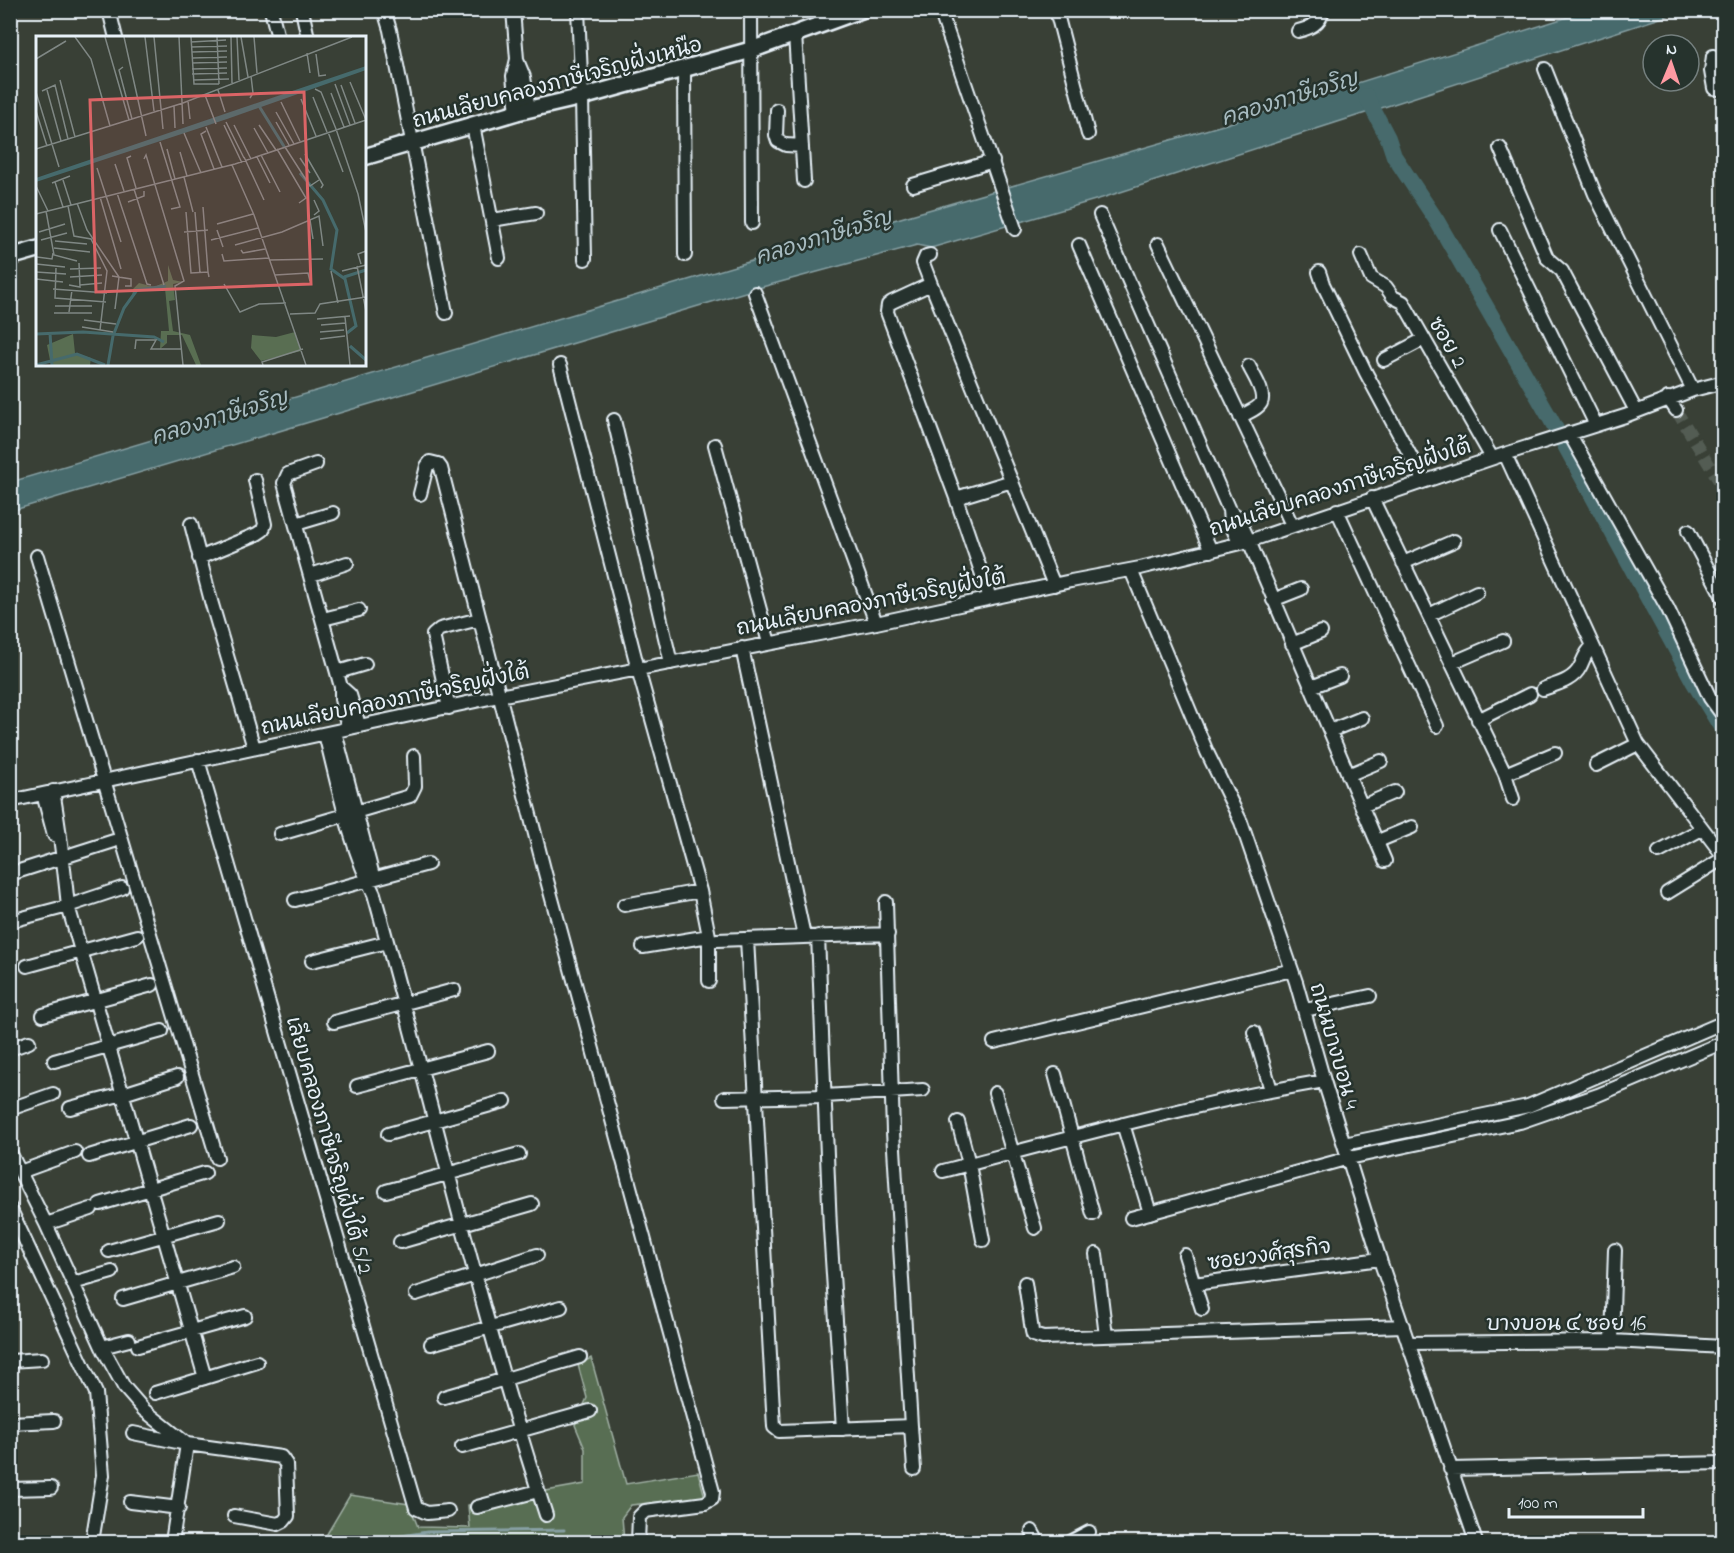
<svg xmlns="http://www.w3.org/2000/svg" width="1734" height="1553" font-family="'Indie Flower','Playpen Sans Thai',sans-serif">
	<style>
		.green { fill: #596e52; stroke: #a0b0a5; stroke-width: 1.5 }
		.water { fill: #466a6c; stroke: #87a0a4; stroke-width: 1.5 }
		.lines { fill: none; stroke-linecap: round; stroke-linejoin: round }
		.stream { stroke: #87a0a4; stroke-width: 3 }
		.river { stroke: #466a6c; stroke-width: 16 }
		.minor-tunnel { stroke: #535b53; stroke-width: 12; stroke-dasharray: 12 6; stroke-linecap: butt }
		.minor-casing { stroke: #e8f1f8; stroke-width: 16 }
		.major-casing { stroke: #e8f1f8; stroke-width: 20 }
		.minor { stroke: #26332d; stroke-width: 12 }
		.major { stroke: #26332d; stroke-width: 15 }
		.labels { text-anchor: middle; stroke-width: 5; stroke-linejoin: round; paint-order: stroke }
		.street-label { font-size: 21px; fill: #e8f1f8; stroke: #26332d }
		.water-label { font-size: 22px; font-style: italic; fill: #a7bbc0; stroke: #26332d }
		.inset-river { fill: none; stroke: #466a6c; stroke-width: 3 }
		.inset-road { fill: none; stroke: #7f8784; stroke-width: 1.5 }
		.view { fill: #db6466; fill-opacity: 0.15; stroke: #db6466; stroke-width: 3 }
		.inset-edge { fill: none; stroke: #e8f1f8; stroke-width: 3 }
	</style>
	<rect width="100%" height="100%" fill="#394036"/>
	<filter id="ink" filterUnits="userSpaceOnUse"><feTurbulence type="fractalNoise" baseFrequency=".0167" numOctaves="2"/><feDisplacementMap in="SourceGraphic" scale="12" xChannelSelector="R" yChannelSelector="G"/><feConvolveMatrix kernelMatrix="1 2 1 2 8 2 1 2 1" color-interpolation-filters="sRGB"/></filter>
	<g filter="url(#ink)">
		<path class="green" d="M591,1358l35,126 72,-12 7,25 -74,8 -9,12 2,25h-305l8,-8 23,-39 59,9 9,23 52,1 -2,-23 117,-21v-35l-10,-24 12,-27 -9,-33z"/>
		<path class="water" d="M1587,11h95l-580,187 -171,50 -14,-3 -155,42 -751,224v-29l744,-222 468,-135z"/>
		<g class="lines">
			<path class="stream" d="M363,1542l64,-10 137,-2"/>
			<path class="river" d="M1366,96l22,42 6,18 43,65 113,197 143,263 31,51"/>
			<path class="minor-tunnel" d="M1676,410l48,79"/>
			<g class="minor-casing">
				<path id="minor" d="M109,10l7,28
					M271,10l7,28
					M302,10l6,28
					M384,10l6,20 56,283
					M513,10l4,49 -4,17 4,36
					M578,10l4,87 3,162
					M751,10l1,213
					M940,10l75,219
					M1056,10l32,124
					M1298,31c12,-3 22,-7 25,-21
					M795,34l9,147
					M1713,56l-2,15 3,17 10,2
					M517,60l7,17 5,33
					M684,69l1,186
					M1545,69l50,125 98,196
					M777,110l-1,25 2,6 8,4 16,1
					M473,125l26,133
					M1500,148l47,110 15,13 74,140
					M913,185l80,-24
					M1100,215l129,295 1,12 9,21
					M492,220l44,-7
					M1500,230l96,195
					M1158,244l134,281
					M1079,245l132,306
					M930,255l-4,1 -3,7 8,21 123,301
					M1361,255l10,23 15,9 7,10 10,5 89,156
					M1319,272l4,12 43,89 58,108
					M931,284l-39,18 -4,3 -1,7 69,186 34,100
					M755,293l121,330
					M1384,360l40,-21
					M560,365l78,304 62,222 -76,14
					M1668,398l8,12
					M1240,417c6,-4 18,-8 21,-14 5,-10 -8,-28 -12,-37
					M614,420l57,243
					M1569,433l99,176 42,89 14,19
					M715,445l54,198
					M1505,454l133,290 84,110v5l-55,34
					M316,464l-28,10 -4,9 57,204v12l7,29
					M420,494l7,-28 3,-4 8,2 3,4 104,405 168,619 -1,7 -7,4 -60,8 -6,6 -1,25
					M956,498l56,-17
					M1372,498l133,276 8,25
					M1229,510l9,7 11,24 136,320
					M1337,510l100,216
					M191,524l20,77 43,147
					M296,524l37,-11
					M1688,531l36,68
					M37,556l180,602
					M199,558l58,-24 6,-4 2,-6 -10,-44
					M1403,563l51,-22
					M1131,570l76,182 34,70 55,160 28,99 57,182 95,279
					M311,575l36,-12
					M1273,600l28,-11
					M1429,615l48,-23
					M323,619l36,-9
					M1292,644l29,-12
					M742,648l62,288
					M1452,663l51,-22
					M338,672l27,-8
					M341,687l9,8 9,30
					M1311,687l29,-11
					M1543,689c13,-5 30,-8 37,-22 4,-8 5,-14 12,-20
					M449,708l-16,-73 7,-6 39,-10
					M1478,720l52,-26
					M1330,731l32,-13
					M335,732l37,140
					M325,734c13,51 25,113 49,160 58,207 105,416 172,621
					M198,760l218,748 11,5 21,-2
					M1596,765l42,-21
					M1505,774l50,-21
					M1348,775l33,-14
					M53,791c7,39 11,76 15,115l137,472
					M43,794l11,41
					M10,801l489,-105 377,-73 195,-42 69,-13 109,-27 256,-87 120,-38 68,-26 31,-8
					M1362,806l33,-14
					M280,834l130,-38 5,-10 -1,-30
					M1378,841l34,-14
					M1659,852l43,-23
					M10,874l104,-33
					M295,900l133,-36
					M886,902l7,230 18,294
					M15,920l53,-14 54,-18
					M709,936v45
					M818,936l12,292 13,201
					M747,939l27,488 5,4 132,-5 3,43
					M717,940l171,-6
					M643,947l66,-11 -9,-45
					M312,961l75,-19
					M27,966l110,-30
					M1305,1010l65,-14
					M43,1015l109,-30
					M334,1022l120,-32
					M1254,1032l17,58
					M994,1042l298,-72
					M10,1049l19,-7
					M54,1061l108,-30
					M1055,1074l38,140
					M357,1086l131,-35
					M995,1093l40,135
					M724,1098l101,-2 98,-6
					M70,1108l53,-14 54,-17
					M10,1109l43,-15
					M958,1122l11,42 14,76
					M1123,1124l27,89
					M388,1134l117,-33
					M1344,1144l184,-38 196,-84
					M10,1152l36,72 56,123 22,40 20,23 43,34 -15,98
					M89,1156l102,-31
					M943,1171c126,-33 252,-68 381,-90
					M20,1172l55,-20
					M386,1191l133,-37
					M100,1204l105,-31
					M10,1208l86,185 7,82 -11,67
					M1131,1218l218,-60 171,-36 78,-27 126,-53
					M46,1224l45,-15
					M400,1242l132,-38
					M109,1251l110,-31
					M1096,1254l10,82
					M1185,1255l9,29 186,-25
					M73,1283l39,-11
					M1025,1283l7,48 1,4 10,3 360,-12
					M1194,1284l8,25
					M416,1294l121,-39
					M123,1299l110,-32
					M1612,1341l3,-91
					M1408,1343l204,-2 112,6
					M431,1344l130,-37
					M138,1346l107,-30
					M102,1347l27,-7
					M10,1361l32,-2
					M155,1393l102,-31
					M444,1397l136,-40
					M10,1423l44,-2
					M133,1433l54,11 94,13 5,7 2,52 -4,5 -6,3 -44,-8
					M462,1447l128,-36
					M1450,1469l274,-6
					M10,1489l41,-1
					M130,1502l49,6
					M477,1507l61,-16
					M1032,1531l6,11
					M1070,1542l19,-10"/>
			</g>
			<g class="major-casing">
				<path id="major" d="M364,157l153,-45 65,-15 169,-47 110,-40
					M10,257l28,-8"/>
			</g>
			<use href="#minor" class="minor"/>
			<use href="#major" class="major"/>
		</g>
	</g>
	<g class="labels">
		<g class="street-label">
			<text transform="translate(557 82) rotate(-15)" y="7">ถนนเลียบคลองภาษีเจริญฝั่งเหนือ</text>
			<text transform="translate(1448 342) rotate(60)" y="7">ซอย 2</text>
			<text transform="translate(1340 487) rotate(-18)" y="7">ถนนเลียบคลองภาษีเจริญฝั่งใต้</text>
			<text transform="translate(871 602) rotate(-11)" y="7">ถนนเลียบคลองภาษีเจริญฝั่งใต้</text>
			<text transform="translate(395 699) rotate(-12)" y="7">ถนนเลียบคลองภาษีเจริญฝั่งใต้</text>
			<text transform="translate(1335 1046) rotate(74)" y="7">ถนนบางบอน 4</text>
			<text transform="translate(330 1145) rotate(74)" y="7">เลียบคลองภาษีเจริญฝั่งใต้ 5/2</text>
			<text transform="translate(1269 1254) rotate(-8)" y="7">ซอยวงศ์สุรกิจ</text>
			<text x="1566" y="1330">บางบอน ๔ ซอย 16</text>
		</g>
		<g class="water-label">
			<text transform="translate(1289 97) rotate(-17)" y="8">คลองภาษีเจริญ</text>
			<text transform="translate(823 236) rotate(-17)" y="8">คลองภาษีเจริญ</text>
			<text transform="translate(219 416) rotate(-17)" y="8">คลองภาษีเจริญ</text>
		</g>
	</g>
	<g transform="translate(36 36)">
		<rect width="330" height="330" fill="#394036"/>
		<path d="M132,229l5,15 10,2 -10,2 2,16 -6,1 4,30 17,4 11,30h-5l-14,-30h-15v8l-7,6 1,-18h8l-4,-43 -28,3 -5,8 1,-10 6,-6 15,4 14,-6zM259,296l6,19 -40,10 -10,-13 1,-13 24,2zM37,298l2,19 16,5 -1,7h-39l-4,-20z" fill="#596e52"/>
		<path d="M330,30v4l-139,49 -191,63v-4z" fill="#466a6c"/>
		<path class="inset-river" d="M223,70l26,42M264,137l23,27 14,30 -6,39 14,10 11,47 -9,7M308,241l22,-7M14,297l2,32M0,298l47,-2 71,5 10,5M314,310l16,14M0,329l41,-11 28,11M72,329l5,-29 11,-28 13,-18 29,-4"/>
		<path class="inset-road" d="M39,1l16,22 19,67M69,1l24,83M88,1l22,99M109,1l9,74M118,1l9,92M143,1l4,87M155,1l3,47h25M181,1l2,47M195,1l1,46M201,1l2,43M205,1l7,40M218,1l3,36M155,6l35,-2M155,11l36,-1M156,16l35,-1M271,17l3,20M280,18l3,22 7,-1M156,22l35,-1M0,23l30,-18M156,27l35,-1M87,31l-4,3 13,49M156,33l35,-1M156,38l35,-1M24,44l15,57M157,44l36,-1M314,46l16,38M299,48l15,41M305,49l14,38M279,53l6,3 15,37 22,65 8,38M11,54l14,51M182,54l7,22M6,55l13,-6 13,54M0,56l23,75M295,57l13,34M169,59l11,29M277,61l14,35M214,62l3,-5 -2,-17M265,63l15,37M152,65l2,18M245,66l19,39M138,70l1,22M0,75l11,35M240,76l18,32M190,86l18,36M240,86l13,23M188,89l18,38M198,89l17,34M223,89l17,25M170,91l16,40M218,92l14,25M170,95l-5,3 13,35M292,96l15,40M148,97l17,40M124,106l20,65 -9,2M249,111l25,39 9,-6M0,113l147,-46 169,-66M131,113l8,30M241,113l29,49 -7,5M144,116l7,24M269,118l18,31 -2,3M225,119l19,37M95,120l-4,2 9,30M208,121l20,43M221,121l13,26M264,122l10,15M108,123l2,-4 38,126 -9,5 8,79M79,128l9,27M196,129l22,50 52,150M61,132l24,74M148,141l9,35M27,144l8,25M19,146l8,25M16,147l18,-7M0,150l12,25M98,153l30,96M81,157l30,91 4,1M64,161l21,72M278,164l5,11 -5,4M92,166l16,-6v-5M41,167l10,27 32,47 -4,32M32,170l6,30 17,3 16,32 -7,59M167,171l5,65M10,175l8,44 23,6M150,176l5,61 17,-1 1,5M159,176l5,61M0,178l199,-50 131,-44M274,184l3,19M181,188l36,-10M0,191v26M181,194l6,17M3,196l26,-8M148,196l24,-2M5,204l26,-7M175,204l47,-12M19,205l32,3M199,209l47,-13 37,-16 4,30M18,212l36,4M205,214l2,3 22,-4M186,218l2,7 45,-3M1,221l15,2 1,-6M233,224l54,-1M0,228l29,3M325,228l-3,-10 8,-3M321,230l9,45M20,232l-1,30 51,4M34,233l31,-1M295,235l7,32M306,235l24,-6M0,236l30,2M239,239l33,-2 2,8M76,240l19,3v7h-6M34,241l32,-2M0,243l27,3M188,248l16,28 19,-8 27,-1M33,249l11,2 -1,-24M44,249l22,-2M17,253l54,4M19,270h37M33,276l3,-22M18,277h38M254,278l25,-1 5,-9 46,-7M309,281l5,48M281,283l33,-3M48,284l32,4M285,289l25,-2M46,291l31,5M284,296l24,-2M284,303l25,-3M99,313l1,-9h20l-5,9h30M227,329l-1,-3 41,-13"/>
		<path class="view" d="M268,56l7,192 -215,8 -6,-192z"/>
		<rect width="330" height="330" class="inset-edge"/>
	</g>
	<rect width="1734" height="1553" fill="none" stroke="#26332d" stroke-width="36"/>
	<rect x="18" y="18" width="1698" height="1517" fill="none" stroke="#e8f1f8" stroke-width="2" filter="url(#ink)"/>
	<g transform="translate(1671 63) rotate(2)"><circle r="28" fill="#26332d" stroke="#747f7e" stroke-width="1.5"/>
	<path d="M0-4.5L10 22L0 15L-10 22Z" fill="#ff9aa2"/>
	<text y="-9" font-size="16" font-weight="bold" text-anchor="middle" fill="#e8f1f8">N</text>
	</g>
	<path d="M1509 1508v9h134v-9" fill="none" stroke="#e8f1f8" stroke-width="3"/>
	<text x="1518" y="1508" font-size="18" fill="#e8f1f8" stroke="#26332d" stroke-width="4.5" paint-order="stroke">100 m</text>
</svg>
